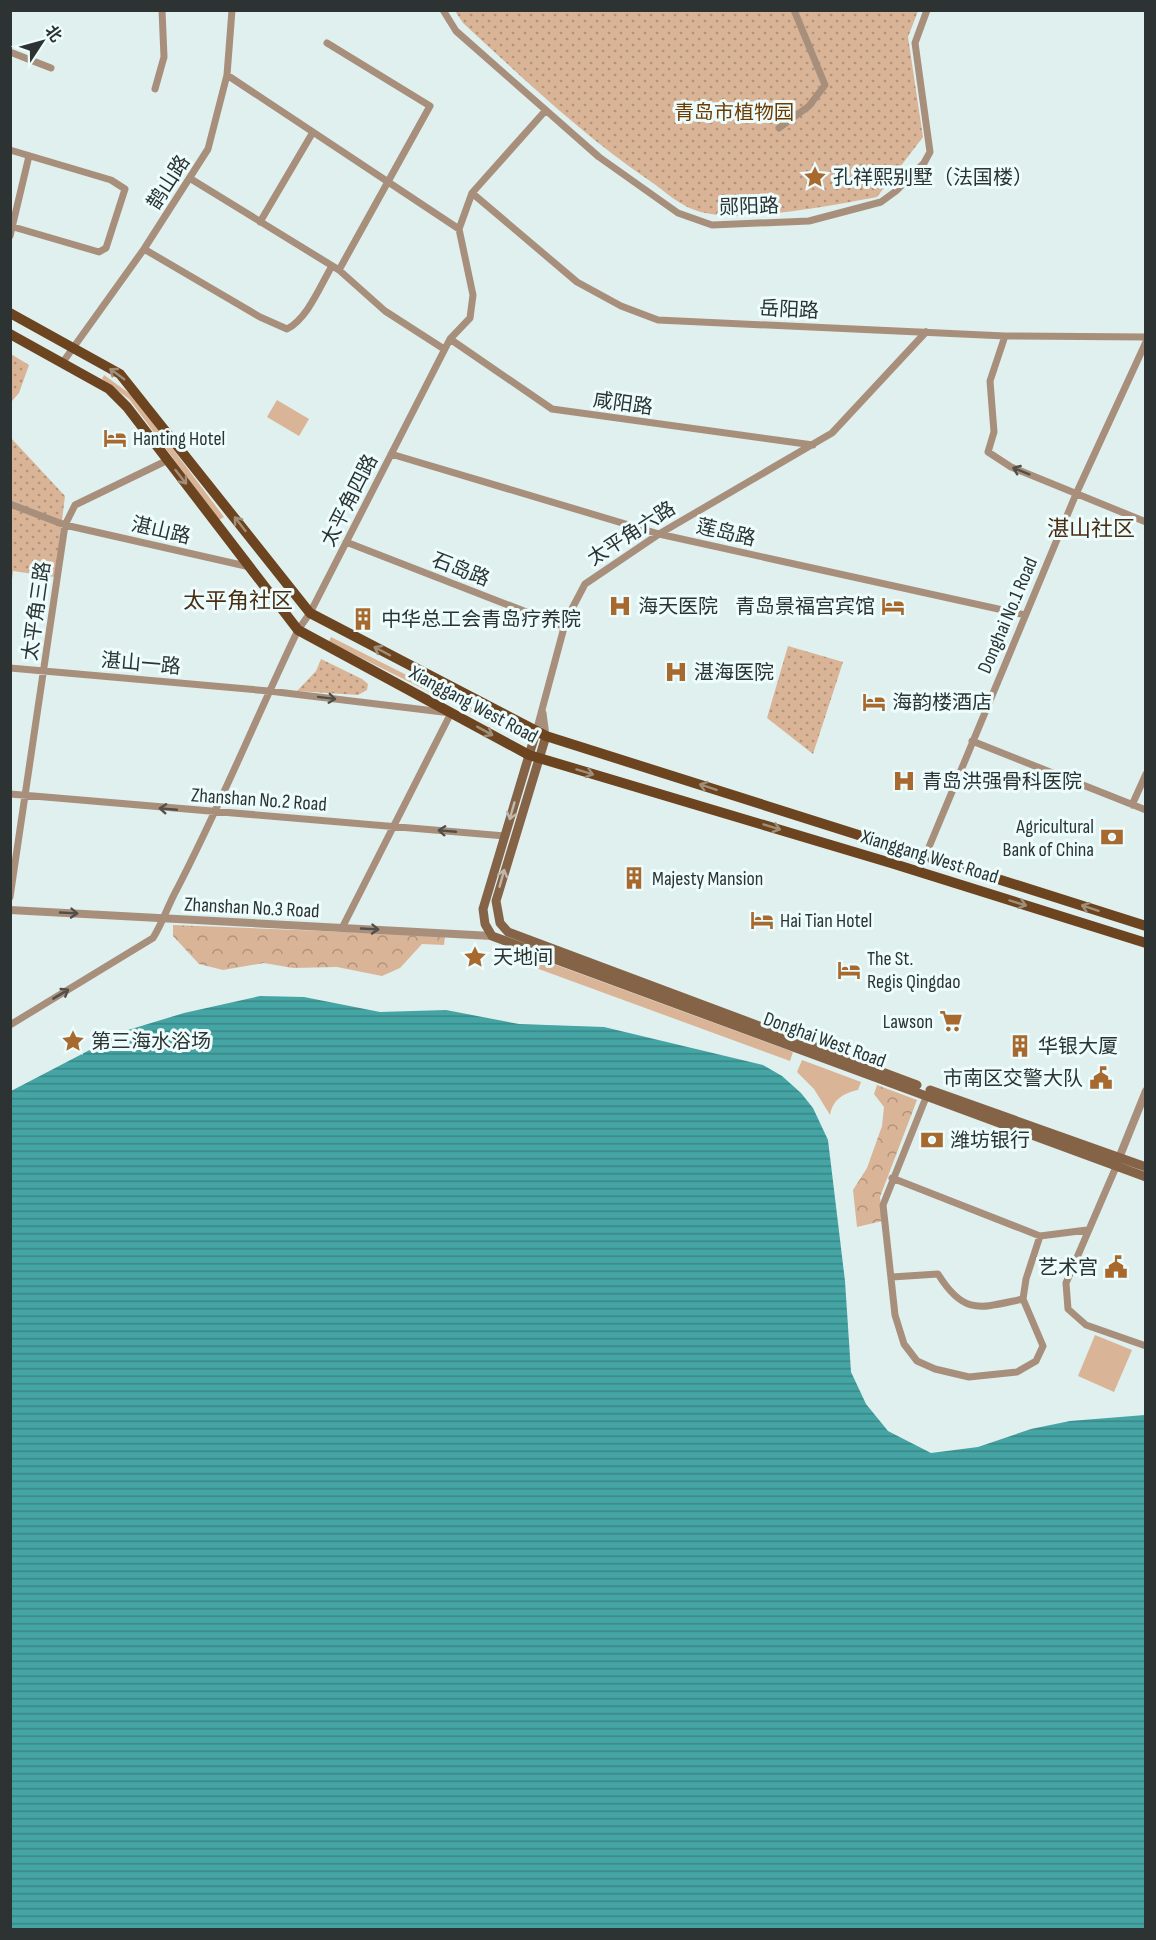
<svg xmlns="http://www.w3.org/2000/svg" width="1156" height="1940" font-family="'Sofia Sans Condensed','Noto Sans SC',sans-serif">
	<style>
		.grass { fill: #dab496 }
		.forest { fill: url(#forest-crowns) }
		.park { fill: url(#park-dots) }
		.water { fill: url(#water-rules) }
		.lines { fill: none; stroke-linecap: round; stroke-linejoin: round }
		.minor { stroke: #a88f7c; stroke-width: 7 }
		.tertiary { stroke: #a88f7c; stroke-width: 8 }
		.secondary { stroke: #856347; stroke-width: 9 }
		.primary { stroke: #6c441f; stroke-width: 10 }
		.oneway { stroke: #a08e78 }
		.oneway2 { stroke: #524f49 }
		.oneway3 { stroke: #beb8ab }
		.labels { text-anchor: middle; stroke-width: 6; stroke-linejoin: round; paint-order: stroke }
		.park-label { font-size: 20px; fill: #6d3a00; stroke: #edfdfd }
		.poi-label { font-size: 20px; fill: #2d3333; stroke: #edfdfd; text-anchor: start }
		.street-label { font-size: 20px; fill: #2d3333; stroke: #edfdfd }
		.quarter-label { font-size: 22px; fill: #4a2c11; stroke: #edfdfd }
	</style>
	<defs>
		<pattern id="forest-crowns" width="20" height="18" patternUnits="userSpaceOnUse" patternTransform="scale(1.5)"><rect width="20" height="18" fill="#dab496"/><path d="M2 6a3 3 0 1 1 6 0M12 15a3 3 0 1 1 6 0" fill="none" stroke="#b1937b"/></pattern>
		<pattern id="park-dots" width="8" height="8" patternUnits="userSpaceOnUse" patternTransform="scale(1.5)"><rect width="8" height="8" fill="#dab496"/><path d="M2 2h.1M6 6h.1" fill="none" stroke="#b1937b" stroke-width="1.8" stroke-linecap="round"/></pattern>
		<pattern id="water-rules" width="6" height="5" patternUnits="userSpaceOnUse" patternTransform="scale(1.5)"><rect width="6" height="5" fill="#45a4a4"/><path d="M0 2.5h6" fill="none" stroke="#3a8686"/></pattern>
	</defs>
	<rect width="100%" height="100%" fill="#dff0ef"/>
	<path class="grass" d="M104,375l29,21 91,121 -5,3 -90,-121 -27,-20z
		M277,400l32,19 -10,17 -32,-19z
		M331,637l173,87 -2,4 -173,-86z
		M529,955l264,97 -3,9 -265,-97z
		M802,1060l59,22 -3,8c-14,3 -25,9 -28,25l-16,-26 -17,-17z
		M1095,1335l37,15 -18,42 -36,-16z"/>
	<path class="forest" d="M173,925l272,11 -1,9 -22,-1 -22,24 -18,8 -45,-9 -44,1 -29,-5 -41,7 -24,-6 -26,-28z
		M877,1085l40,15 -37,97 2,24 -25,6 -4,-37 14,-22 15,-42 2,-19 -10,-13z"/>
	<path class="park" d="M455,11h463l-10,26 15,100 -46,60c-43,8 -147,29 -185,12 -15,-6 -29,-19 -42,-28 -68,-46 -127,-103 -187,-158z
		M11,354l18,11 -10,28 -8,9z
		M11,438l54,58 -10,81 -42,-6 -2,17z
		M788,646l55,16 -30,92 -46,-36z
		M321,659l41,20 6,5 -1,6 -9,5 -61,-4 19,-20z"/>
	<path class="water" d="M260,996l44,1 76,15 66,-2 73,14 85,3 159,38 19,11 19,17 12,15 15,32 17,141 6,91 15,32 22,27 43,22 47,-6 53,-18 39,-8 75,-6v514h-1134v-838l117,-61 56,-17z"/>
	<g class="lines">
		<path class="minor" d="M443,10l13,21 143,126 79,56 34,12 97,-4 72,-19 15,-11 28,-28 6,-11 -15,-109 12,-33
			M10,52l41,16
			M227,75l232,154
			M155,89l9,-32 -2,-47
			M779,128l30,-22 16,-21 -31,-75
			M10,150l101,30 14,9 -19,59 -7,4 -89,-26
			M191,179l148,91 91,-164 -103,-63
			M472,193l105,89 44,24 37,14 347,16 141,1
			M260,222l53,-90
			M10,236l19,-80
			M144,249l116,68 27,12c21,-11 33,-43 45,-63
			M339,270l46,41 59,38
			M1005,336l-15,45 4,51 -6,20 23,15 135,55
			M450,339l102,70 261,36
			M63,362l81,-113 64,-100 19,-74 5,-65
			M391,454l268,80 366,81
			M10,504l55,21 185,42
			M346,542l219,85
			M10,668l259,23 182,22 -109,215
			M543,713l3,23
			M536,732l30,-112 19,-36 74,-50 173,-101 94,-101
			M972,741l174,69
			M10,794l495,42
			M1132,805l14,-31
			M919,871l157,-377 70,-152
			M10,897l55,-372 10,-20 93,-45
			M10,1025l143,-87c10,-16 15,-33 24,-49 44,-85 80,-173 121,-259l12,-17 140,-274 20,-21 3,-23 -14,-66 13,-36 74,-83
			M927,1095l-44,110 12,110 9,29 13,17 18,8 34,8 48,-5 19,-11 7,-15 -20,-47 3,-20 14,-43
			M1116,1167l-50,116 2,26 18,16 60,21
			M892,1178l148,58 47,-6
			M892,1277l46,-3c26,42 42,34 85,25"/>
		<path class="tertiary" d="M10,910l482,26
			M1117,1163l29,-72"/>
		<path class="secondary" d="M536,732l-53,177 2,15 7,12 654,241
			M546,736l-50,165 4,22 8,9 409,153
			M930,1090l216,77"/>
		<path class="primary" d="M10,313l110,61 190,239 236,123 600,190
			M10,334l99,55 18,18 171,223 231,125 362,108 255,80"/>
	</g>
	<defs><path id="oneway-shaft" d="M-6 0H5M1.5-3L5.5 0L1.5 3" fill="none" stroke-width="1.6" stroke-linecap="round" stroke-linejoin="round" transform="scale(1.5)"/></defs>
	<g class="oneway">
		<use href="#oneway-shaft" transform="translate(117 374) rotate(-144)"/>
		<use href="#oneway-shaft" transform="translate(181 477) rotate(52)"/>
		<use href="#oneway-shaft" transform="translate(240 524) rotate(-128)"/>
		<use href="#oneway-shaft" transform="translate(382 651) rotate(-152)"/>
		<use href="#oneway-shaft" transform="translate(485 731) rotate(29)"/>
		<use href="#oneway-shaft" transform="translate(585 772) rotate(17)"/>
		<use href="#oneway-shaft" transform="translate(708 787) rotate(-162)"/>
		<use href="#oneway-shaft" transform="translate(772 827) rotate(17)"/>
		<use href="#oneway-shaft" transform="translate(1018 903) rotate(17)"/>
		<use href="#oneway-shaft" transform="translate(1090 908) rotate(-162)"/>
	</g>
	<g class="oneway2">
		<use href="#oneway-shaft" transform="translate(1021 471) rotate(-158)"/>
		<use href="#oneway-shaft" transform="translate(327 698) rotate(7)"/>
		<use href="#oneway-shaft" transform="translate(168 809) rotate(-175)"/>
		<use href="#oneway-shaft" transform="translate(447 831) rotate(-175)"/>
		<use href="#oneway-shaft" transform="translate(69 913) rotate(3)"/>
		<use href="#oneway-shaft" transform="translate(370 929) rotate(3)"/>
		<use href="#oneway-shaft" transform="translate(61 994) rotate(-31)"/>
	</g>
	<g class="oneway3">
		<use href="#oneway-shaft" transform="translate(512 811) rotate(106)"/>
		<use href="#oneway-shaft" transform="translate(502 878) rotate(-74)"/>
	</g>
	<defs>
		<g id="sight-bare" transform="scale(1.8)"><path d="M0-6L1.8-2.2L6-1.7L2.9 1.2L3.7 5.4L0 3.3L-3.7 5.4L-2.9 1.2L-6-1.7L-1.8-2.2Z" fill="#a8692f" stroke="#edfdfd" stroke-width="2.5" paint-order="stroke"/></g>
		<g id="hotel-bare" transform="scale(1.8)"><path d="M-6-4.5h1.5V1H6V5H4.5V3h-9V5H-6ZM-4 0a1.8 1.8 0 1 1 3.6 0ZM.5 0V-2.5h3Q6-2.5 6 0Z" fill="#a8692f" stroke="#edfdfd" stroke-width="2.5" paint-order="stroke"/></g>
		<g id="hospital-bare" transform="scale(1.8)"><path d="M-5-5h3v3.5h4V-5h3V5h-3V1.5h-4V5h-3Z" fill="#a8692f" stroke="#edfdfd" stroke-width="2.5" paint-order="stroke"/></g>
		<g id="building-bare" transform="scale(1.8)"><path d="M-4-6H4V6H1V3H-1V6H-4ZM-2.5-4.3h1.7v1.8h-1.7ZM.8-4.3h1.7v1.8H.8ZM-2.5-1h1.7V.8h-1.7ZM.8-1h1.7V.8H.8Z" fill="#a8692f" stroke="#edfdfd" stroke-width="2.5" paint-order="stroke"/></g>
		<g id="bank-bare" transform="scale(1.8)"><path d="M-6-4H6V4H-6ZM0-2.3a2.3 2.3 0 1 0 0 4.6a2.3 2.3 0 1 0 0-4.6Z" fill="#a8692f" stroke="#edfdfd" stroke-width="2.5" paint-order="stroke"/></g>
		<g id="supermarket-bare" transform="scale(1.8)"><path d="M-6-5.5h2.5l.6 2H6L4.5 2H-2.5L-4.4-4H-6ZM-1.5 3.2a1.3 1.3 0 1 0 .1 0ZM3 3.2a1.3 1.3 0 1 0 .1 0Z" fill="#a8692f" stroke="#edfdfd" stroke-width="2.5" paint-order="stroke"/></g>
		<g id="civic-bare" transform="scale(1.8)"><path d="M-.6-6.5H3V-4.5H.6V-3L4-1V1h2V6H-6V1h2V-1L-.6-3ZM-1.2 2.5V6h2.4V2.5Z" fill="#a8692f" stroke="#edfdfd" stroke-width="2.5" paint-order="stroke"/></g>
	</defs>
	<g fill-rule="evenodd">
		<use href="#sight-bare" x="815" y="177"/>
		<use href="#hotel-bare" x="115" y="438"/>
		<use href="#hospital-bare" x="620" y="606"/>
		<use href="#hotel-bare" x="893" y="606"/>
		<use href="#building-bare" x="363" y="619"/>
		<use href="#hospital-bare" x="676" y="672"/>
		<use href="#hotel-bare" x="874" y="702"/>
		<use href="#hospital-bare" x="904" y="781"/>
		<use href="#bank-bare" x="1112" y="837"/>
		<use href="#building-bare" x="634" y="878"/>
		<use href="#hotel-bare" x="762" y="920"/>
		<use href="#sight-bare" x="475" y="957"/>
		<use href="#hotel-bare" x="849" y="970"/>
		<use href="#supermarket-bare" x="951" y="1021"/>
		<use href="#sight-bare" x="73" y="1041"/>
		<use href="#building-bare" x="1020" y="1046"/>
		<use href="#civic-bare" x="1101" y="1078"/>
		<use href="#bank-bare" x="932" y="1140"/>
		<use href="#civic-bare" x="1116" y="1267"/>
	</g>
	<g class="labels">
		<g class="park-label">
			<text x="734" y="119">青岛市植物园</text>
		</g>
		<g class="poi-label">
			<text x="833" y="184">孔祥熙别墅（法国楼）</text>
			<text x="133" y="445">Hanting Hotel</text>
			<text x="638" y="613">海天医院</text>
			<text x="875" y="613" text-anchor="end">青岛景福宫宾馆</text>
			<text x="381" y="626">中华总工会青岛疗养院</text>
			<text x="694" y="679">湛海医院</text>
			<text x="892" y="709">海韵楼酒店</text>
			<text x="922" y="788">青岛洪强骨科医院</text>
			<text x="1094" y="833" text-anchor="end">Agricultural<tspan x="1094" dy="23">Bank of China</tspan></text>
			<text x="652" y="885">Majesty Mansion</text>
			<text x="780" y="927">Hai Tian Hotel</text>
			<text x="493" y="964">天地间</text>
			<text x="867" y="965">The St.<tspan x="867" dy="23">Regis Qingdao</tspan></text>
			<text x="933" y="1028" text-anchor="end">Lawson</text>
			<text x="91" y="1048">第三海水浴场</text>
			<text x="1038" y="1053">华银大厦</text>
			<text x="1083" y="1085" text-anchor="end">市南区交警大队</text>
			<text x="950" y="1147">潍坊银行</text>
			<text x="1098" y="1274" text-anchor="end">艺术宫</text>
		</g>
		<g class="street-label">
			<text transform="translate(168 182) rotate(-57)" y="7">鹊山路</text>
			<text transform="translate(749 206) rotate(-2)" y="7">郧阳路</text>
			<text transform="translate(789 309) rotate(3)" y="7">岳阳路</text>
			<text transform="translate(623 403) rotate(8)" y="7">咸阳路</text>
			<text transform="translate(349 500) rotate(-63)" y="7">太平角四路</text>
			<text transform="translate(161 530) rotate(13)" y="7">湛山路</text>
			<text transform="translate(726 532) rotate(13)" y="7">莲岛路</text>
			<text transform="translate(631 533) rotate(-33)" y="7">太平角六路</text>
			<text transform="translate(461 569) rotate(21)" y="7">石岛路</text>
			<text transform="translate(36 611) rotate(-82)" y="7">太平角三路</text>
			<text transform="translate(1007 615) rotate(-67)" y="7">Donghai No.1 Road</text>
			<text transform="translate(141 663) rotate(5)" y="7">湛山一路</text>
			<text transform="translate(474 704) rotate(28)" y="7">Xianggang West Road</text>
			<text transform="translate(259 799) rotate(4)" y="7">Zhanshan No.2 Road</text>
			<text transform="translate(930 856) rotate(17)" y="7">Xianggang West Road</text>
			<text transform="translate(252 907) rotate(3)" y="7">Zhanshan No.3 Road</text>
			<text transform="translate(825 1039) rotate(20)" y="7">Donghai West Road</text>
		</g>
		<g class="quarter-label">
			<text x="1091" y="536">湛山社区</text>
			<text x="238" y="608">太平角社区</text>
		</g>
	</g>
	<rect width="1156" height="1940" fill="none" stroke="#2d3333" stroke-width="24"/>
	<g transform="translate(42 42) rotate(54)" stroke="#edfdfd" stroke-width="4.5" paint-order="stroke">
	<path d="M0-4.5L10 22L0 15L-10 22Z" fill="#2d3333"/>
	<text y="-9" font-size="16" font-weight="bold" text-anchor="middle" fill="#2d3333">北</text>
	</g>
</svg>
